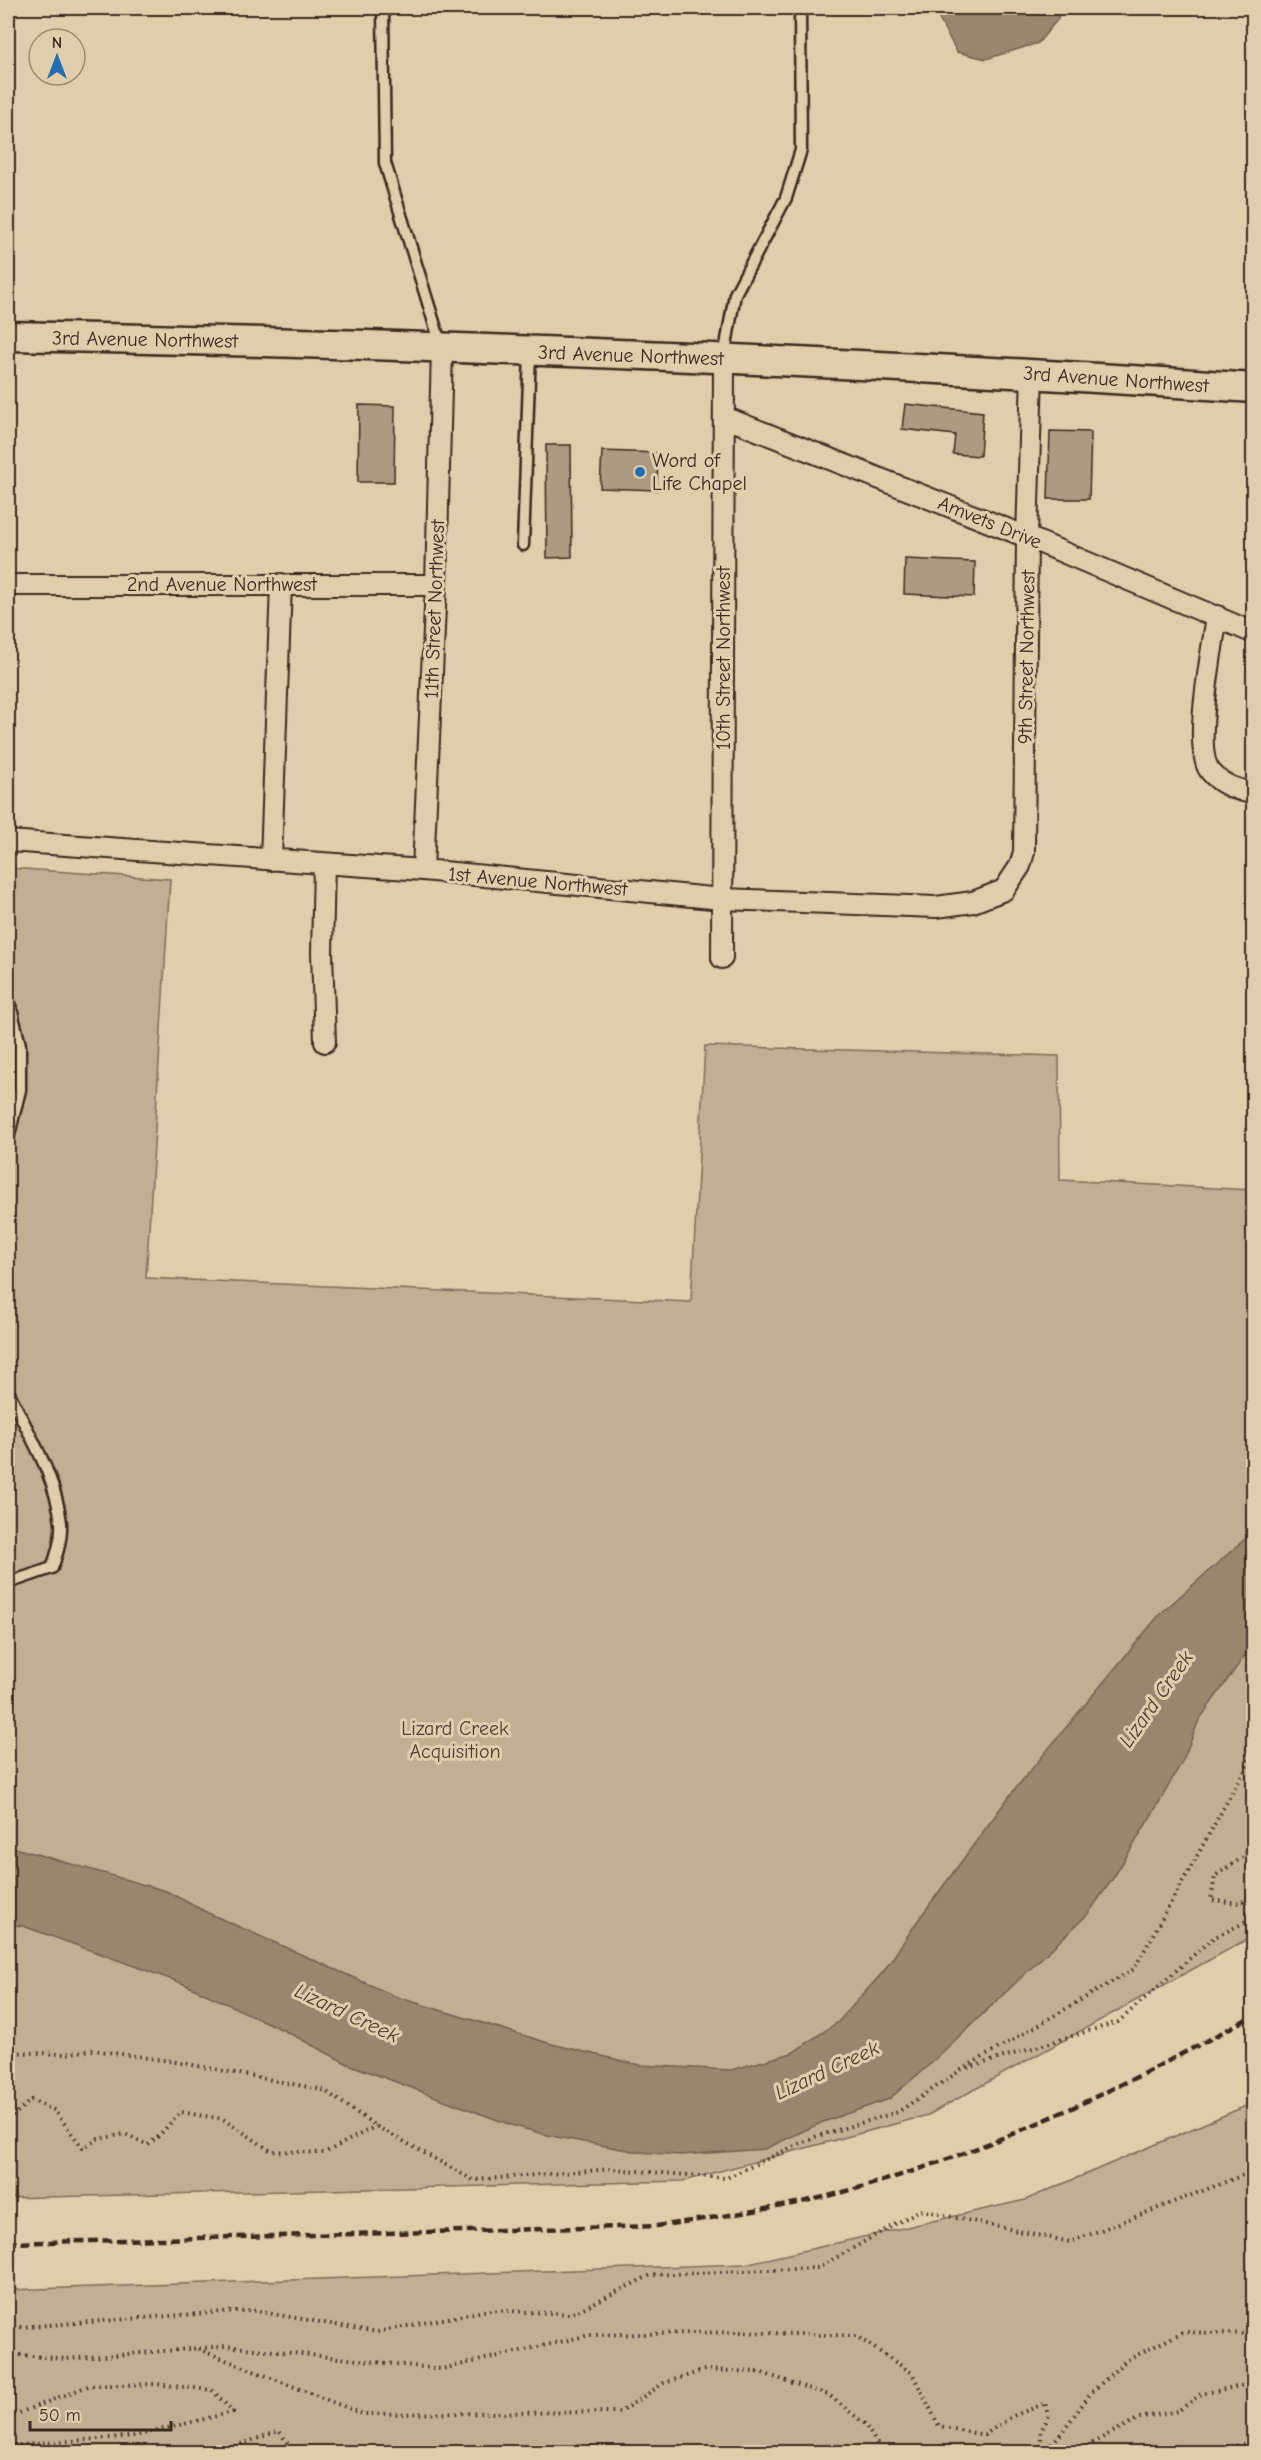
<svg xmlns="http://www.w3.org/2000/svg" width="1261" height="2460" font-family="'Comic Neue',sans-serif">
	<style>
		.green { fill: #c3ae91; stroke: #7f6c58; stroke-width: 1.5 }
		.water { fill: #99866e; stroke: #73614e; stroke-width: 1.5 }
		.building { fill: #ae9a80; stroke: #3b2a1e; stroke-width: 1.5 }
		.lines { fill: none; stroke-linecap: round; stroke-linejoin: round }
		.service-casing { stroke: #3b2a1e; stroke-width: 15 }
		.minor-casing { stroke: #3b2a1e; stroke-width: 24 }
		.secondary-casing { stroke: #3b2a1e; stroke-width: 33 }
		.path { stroke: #3b2a1e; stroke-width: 4; stroke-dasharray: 1.5 4.5; stroke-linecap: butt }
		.service { stroke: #e1ccab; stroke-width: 10 }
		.minor { stroke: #e1ccab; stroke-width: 20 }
		.secondary { stroke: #e1ccab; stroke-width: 28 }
		.rail { stroke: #3b2a1e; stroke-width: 4.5; stroke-dasharray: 9 4.5; stroke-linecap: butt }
		.poi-dot { fill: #1f6fb2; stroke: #e1ccab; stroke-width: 2 }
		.labels { text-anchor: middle; stroke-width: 6; stroke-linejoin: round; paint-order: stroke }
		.street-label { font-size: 20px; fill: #3b2a1e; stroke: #e1ccab }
		.poi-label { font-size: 20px; fill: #3b2a1e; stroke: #e1ccab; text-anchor: start }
		.park-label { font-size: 20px; fill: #4f3e2f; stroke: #e1ccab }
		.water-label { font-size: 21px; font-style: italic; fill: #4e3c2e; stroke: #e1ccab }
	</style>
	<rect width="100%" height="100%" fill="#e1ccab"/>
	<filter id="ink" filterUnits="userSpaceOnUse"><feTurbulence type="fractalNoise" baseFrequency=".0167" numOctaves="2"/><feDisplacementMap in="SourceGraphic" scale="12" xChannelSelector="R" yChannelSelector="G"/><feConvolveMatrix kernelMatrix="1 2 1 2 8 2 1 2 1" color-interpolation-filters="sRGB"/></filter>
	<g filter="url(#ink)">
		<path class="green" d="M8,868l162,11 -24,399 545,24 14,-256 354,10 1,124 193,10v746l-325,179 -245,66 -675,17z
			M1253,2103v349h-1245v-162l737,-26 280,-64z"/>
		<path class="water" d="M939,8h120l-1,11 -20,24 -52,16 -29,-7 -18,-33z
			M1253,1532v112l-54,76 -15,38 -24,43 -46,76 -27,38 -158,150 -40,34 -66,23 -58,27 -84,6 -43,-3 -87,-16 -40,-11 -163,-61 -63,-33 -101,-47 -161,-58 -15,-2v-78l158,45 42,22 189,84 155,47 87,21 92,5 61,-17 46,-31 46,-51 35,-52 92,-125 149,-180z"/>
		<path class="building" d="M905,404l78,8 -3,44 -27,-2 2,-19 -53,-6z
			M359,405l36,1 -1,76h-36z
			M1050,431l41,1 -2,67h-41z
			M546,445h25l1,112 -25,1z
			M602,451l56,2 -1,37 -57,-2z
			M905,559l70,3 -1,35 -70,-3z"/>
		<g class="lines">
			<g class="service-casing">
				<path id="service" d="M383,8l2,155 56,182
					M724,357l11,-63 51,-96 15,-48 -1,-142
					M523,545l7,-193
					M8,996l12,49v45l-12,49
					M8,1391c20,42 48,85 53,132 1,16 -4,31 -9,45l-44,15"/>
			</g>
			<g class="minor-casing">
				<path id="minor" d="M724,417l303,120 227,96
					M8,585h428
					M1217,616c-4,30 -25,133 -7,155 12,15 26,18 44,23
					M8,841l415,29 299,29 214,8 37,-5 31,-12 16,-24 4,-14 3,-315 5,-164
					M271,860l10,-276
					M324,864l-2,89 3,89
					M423,870l13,-285 6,-237
					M722,958l2,-600"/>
			</g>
			<g class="secondary-casing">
				<path id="secondary" d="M8,336c415,8 831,24 1246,52"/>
			</g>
			<path class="path" d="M1254,1843l-11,14 -28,19 -4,24 29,3 14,-8
				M8,2052l56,2 29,-4 84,12 147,28 52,36 97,54 139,-11 114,9 88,-41 84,-25 63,-42 173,-101 114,-205 1,-36 5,-8
				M968,2068l150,-46 95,-84 41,-20
				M8,2120l23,-20 23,10 29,38 15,-9 27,-5 23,11 12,-10 20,-23 43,7 48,32 53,2 52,-27
				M8,2328l242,-18 127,22 112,-22 82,4 80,-39 167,-7 102,-58 150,32 184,-71
				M198,2349l165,65 257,-2 44,-29 41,-13 54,2 70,23 36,29 17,28
				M8,2354l59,5 159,-13 216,23 148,-34 150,-3 116,4 56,37 27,53 45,9 29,-19 33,-13 3,13 -8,15v21
				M8,2414l6,1 74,-29 67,-2 57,6 21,22 -98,24 -127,10
				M218,2452l61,-21 15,21
				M1043,2452l16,-16 32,-43 34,-32 58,-29 71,2
				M1076,2452l63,-34 39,-7 23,-17 53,-11
				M1207,2452l47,-10"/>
			<use href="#service" class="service"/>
			<use href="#minor" class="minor"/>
			<use href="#secondary" class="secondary"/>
			<path class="rail" d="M8,2243l649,-17c59,-9 120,-17 179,-32 146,-38 286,-106 418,-179"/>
		</g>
	</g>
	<circle class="poi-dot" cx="640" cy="472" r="6"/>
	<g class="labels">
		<g class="street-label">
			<text transform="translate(145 339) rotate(1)" y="7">3rd Avenue Northwest</text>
			<text transform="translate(631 355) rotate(2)" y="7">3rd Avenue Northwest</text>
			<text transform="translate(1116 379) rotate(4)" y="7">3rd Avenue Northwest</text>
			<text transform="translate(990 522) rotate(22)" y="7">Amvets Drive</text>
			<text x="222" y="591">2nd Avenue Northwest</text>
			<text transform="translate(434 609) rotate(-88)" y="7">11th Street Northwest</text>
			<text transform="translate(1026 657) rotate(-89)" y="7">9th Street Northwest</text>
			<text transform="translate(723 658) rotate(-90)" y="7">10th Street Northwest</text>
			<text transform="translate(538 881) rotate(5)" y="7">1st Avenue Northwest</text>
		</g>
		<g class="poi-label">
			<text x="652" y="467">Word of<tspan x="652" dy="23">Life Chapel</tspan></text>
		</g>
		<g class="park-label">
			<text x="455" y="1735">Lizard Creek<tspan x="455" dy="23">Acquisition</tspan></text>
		</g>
		<g class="water-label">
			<text transform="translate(1156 1699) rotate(-55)" y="7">Lizard Creek</text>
			<text transform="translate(347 2013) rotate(25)" y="7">Lizard Creek</text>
			<text transform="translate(827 2070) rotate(-25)" y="7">Lizard Creek</text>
		</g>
	</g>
	<rect width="1261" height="2460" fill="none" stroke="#e1ccab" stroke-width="30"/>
	<rect x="15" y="15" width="1231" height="2430" fill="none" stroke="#3b2a1e" stroke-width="2" filter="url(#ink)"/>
	<g transform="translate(57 57)"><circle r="28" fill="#e1ccab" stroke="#9f8b73" stroke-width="1.5"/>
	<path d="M0-4.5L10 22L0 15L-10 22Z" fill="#1f6fb2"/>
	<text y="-9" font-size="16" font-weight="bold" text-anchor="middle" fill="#3b2a1e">N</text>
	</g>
	<path d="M30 2421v9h141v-9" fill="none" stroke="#3b2a1e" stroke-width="3"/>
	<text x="39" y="2421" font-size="18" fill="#3b2a1e" stroke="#e1ccab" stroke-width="4.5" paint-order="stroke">50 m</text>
</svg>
